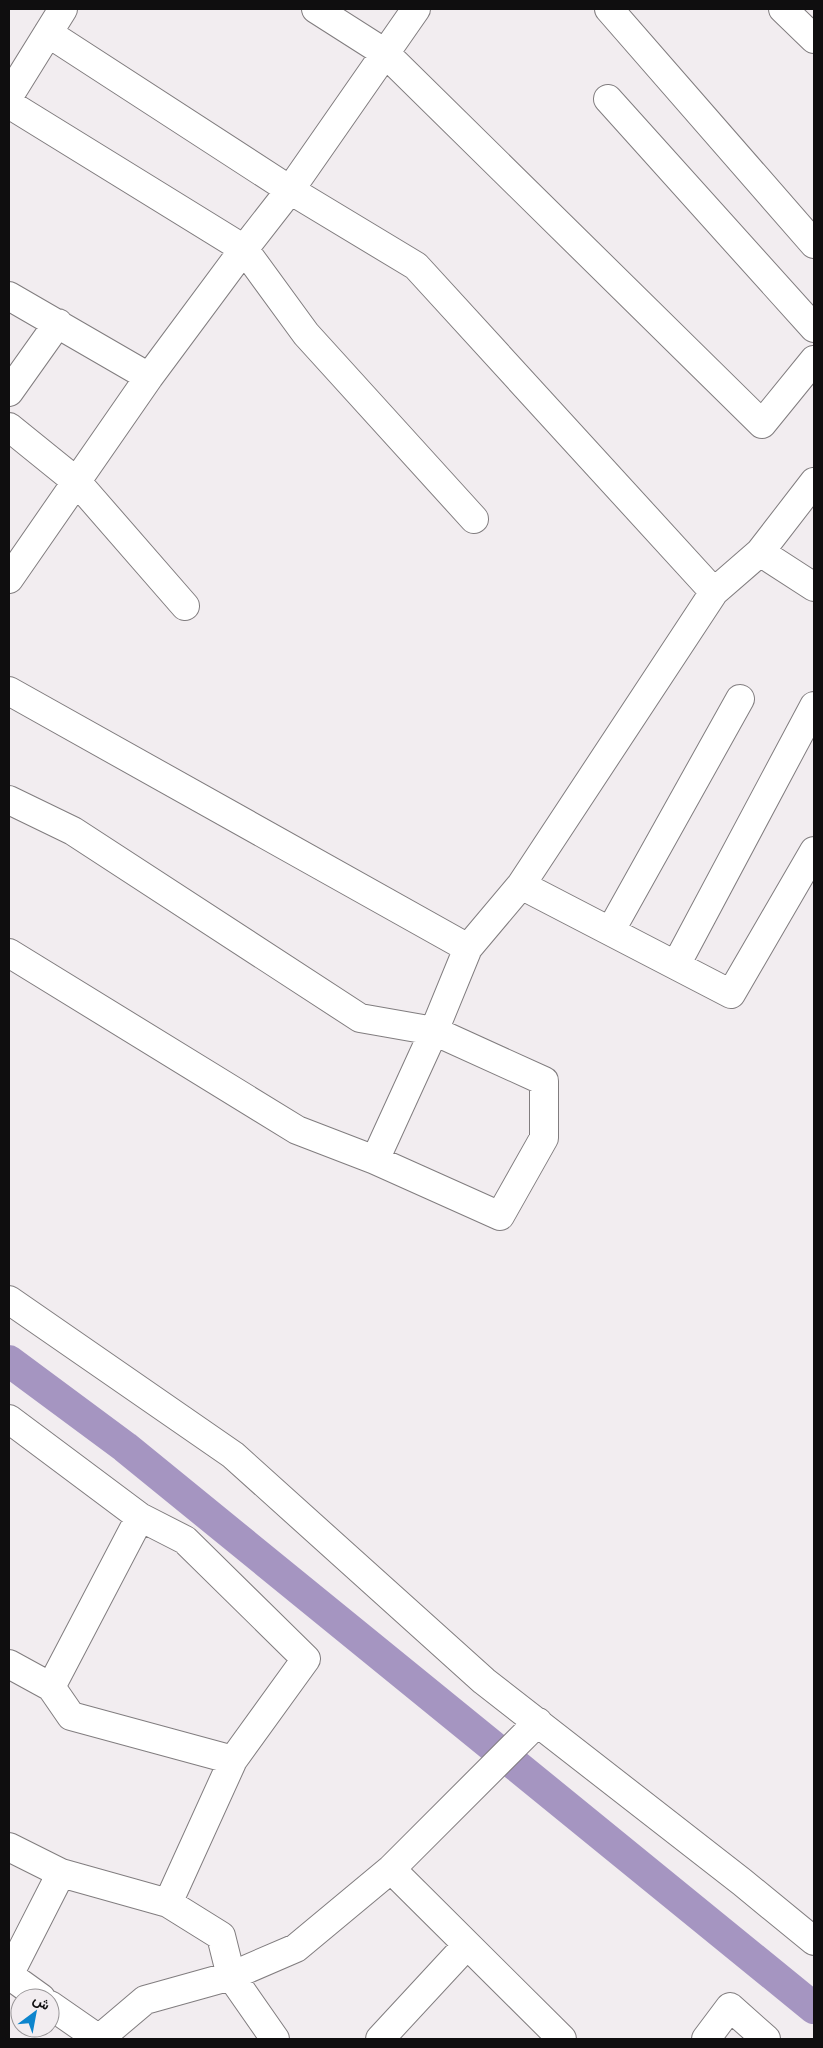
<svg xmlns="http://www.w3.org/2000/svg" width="823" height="2048" font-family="'Times New Roman',Vazirmatn,serif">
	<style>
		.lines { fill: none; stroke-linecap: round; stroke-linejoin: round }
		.canal { stroke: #a595c1; stroke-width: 32 }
		.minor-casing { stroke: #817d7f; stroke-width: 30 }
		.minor { stroke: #fff; stroke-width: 28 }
	</style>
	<rect width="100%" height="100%" fill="#f2edf0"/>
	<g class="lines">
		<path class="canal" d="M9,1361l116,86 689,561"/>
		<g class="minor-casing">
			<path id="minor" d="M316,9l69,44 377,371 52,-64
				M609,9l205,235
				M783,9l31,30
				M48,33l242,157 126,76 298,326
				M9,96l54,-87
				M608,99l206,229
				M9,104l235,145 62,85 168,185
				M9,296l140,81
				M9,392l49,-69
				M9,427l68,55 108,124
				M760,552l54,35
				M9,579l140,-202 95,-128 46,-59 126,-181
				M9,691l459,257
				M9,800l64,31 287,187 74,13 110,50v57l-44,78 -125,-56 -78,-30 -288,-177
				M521,885l210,109 83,-143
				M611,930l129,-231
				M676,965l138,-259
				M375,1160l59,-129 34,-83 53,-63 193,-293 46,-40 54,-70
				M9,1300l224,155 251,226 258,201 72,59
				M9,1419l131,98 45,23 121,119 -73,101 -65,143
				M9,1664l42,23 20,29 162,44
				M51,1687l89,-170
				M9,1847l52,26 107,30 53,33 10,40 44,63
				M391,1869l171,170
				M9,1975l52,-102
				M9,1975l32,23
				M50,2005l49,34
				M99,2039l46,-39 86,-24 65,-28 95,-79 147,-147
				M380,2039l87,-94
				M706,2039l24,-32 36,32"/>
		</g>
		<use href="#minor" class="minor"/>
	</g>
	<rect width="823" height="2048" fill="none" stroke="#0f0e0f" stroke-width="20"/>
	<g transform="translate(35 2013) rotate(32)"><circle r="24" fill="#f2edf0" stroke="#979496"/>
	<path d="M0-4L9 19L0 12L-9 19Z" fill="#0d85cd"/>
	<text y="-8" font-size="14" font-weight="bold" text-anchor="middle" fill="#0f0e0f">ش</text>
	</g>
</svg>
